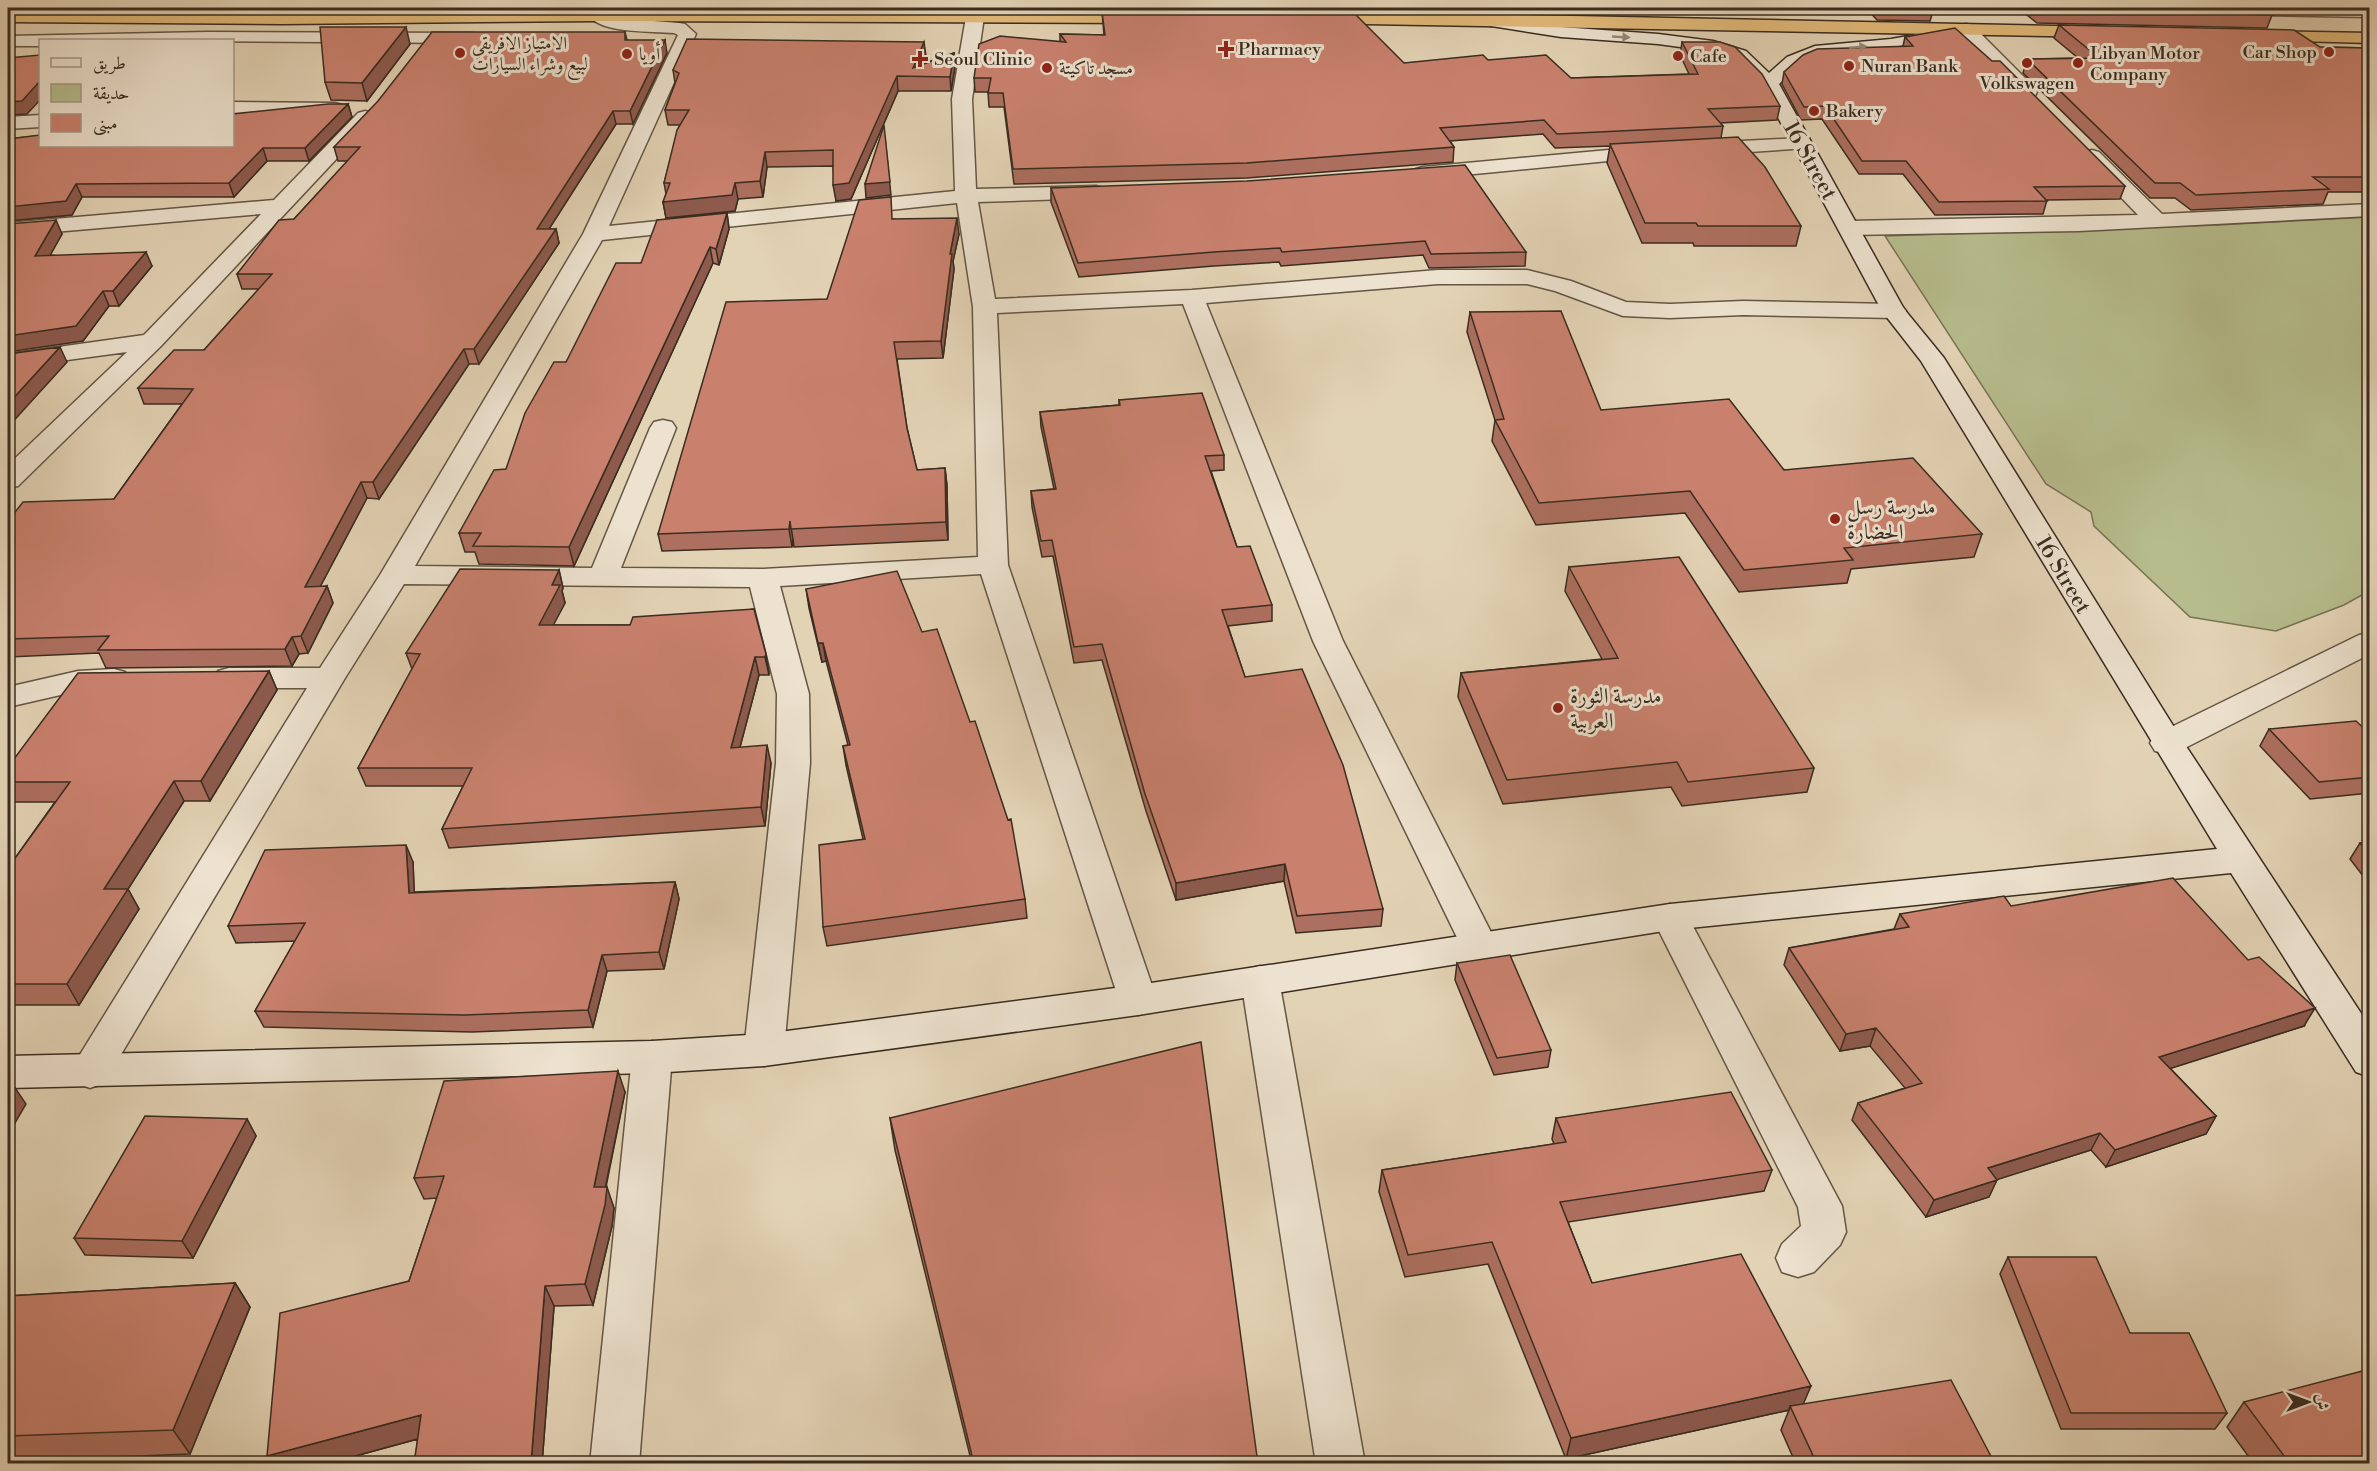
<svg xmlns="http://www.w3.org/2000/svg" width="2377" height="1471" font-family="'Libre Bodoni',Amiri,serif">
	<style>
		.green { fill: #b6bc8c; stroke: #787456; stroke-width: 1.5 }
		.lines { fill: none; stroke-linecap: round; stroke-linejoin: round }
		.street-casing { stroke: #645645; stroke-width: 3 }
		.secondary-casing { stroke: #3a2c20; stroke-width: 3 }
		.highway-casing { stroke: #3a2c20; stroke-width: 3 }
		.street { fill: #ede2cf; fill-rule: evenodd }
		.secondary { fill: #ede2cf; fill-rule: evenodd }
		.highway { fill: #e2ba7a; fill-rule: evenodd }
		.wall { fill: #ad6f5f; stroke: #3a2c20; stroke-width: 1.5 }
		.shaded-wall { fill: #8d5a4d; stroke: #3a2c20; stroke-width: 1.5 }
		.building { fill: #c9816e; stroke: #3a2c20; stroke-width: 1.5 }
		.oneway { fill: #948778 }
		.poi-dot { fill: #8f2418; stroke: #ede2cf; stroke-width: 2 }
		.labels { text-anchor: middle; stroke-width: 6; stroke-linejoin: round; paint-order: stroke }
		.far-poi-label { font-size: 18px; fill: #3a2c20; stroke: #ede2cf; text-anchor: start }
		.street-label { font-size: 22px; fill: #3a2c20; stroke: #ede2cf }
		.poi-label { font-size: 22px; fill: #3a2c20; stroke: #ede2cf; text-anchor: start }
	</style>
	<rect width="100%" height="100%" fill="#e3d3b5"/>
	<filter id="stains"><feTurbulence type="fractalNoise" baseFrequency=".00333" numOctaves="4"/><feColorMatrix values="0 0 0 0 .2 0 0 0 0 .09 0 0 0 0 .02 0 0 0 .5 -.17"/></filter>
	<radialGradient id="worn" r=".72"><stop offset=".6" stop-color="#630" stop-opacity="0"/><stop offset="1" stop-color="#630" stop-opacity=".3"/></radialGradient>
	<path class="green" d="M2369,217v374l-25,14 -68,26 -86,-14 -96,-91 -3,-14 -45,-28 -161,-248 332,-11z"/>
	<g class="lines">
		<g class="street-casing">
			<path id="street" d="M2145,8h225v9l-216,-4 -6,-1z
				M598,11l18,7 63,5 6,1 11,10 -87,192 346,-35 -3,-92 14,-82 3,-4h12l3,4 -12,82 4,90 120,-3 7,2 4,4 -4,4 -7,2 -118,4 17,97 197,-9 246,-20h89l44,11 55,21 44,2 73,-3 151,3 8,2 4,5 -4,5 -8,2 -151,-3 -73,3 -47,-2 -68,-25 -28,-7h-89l-232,19 137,338 155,305 -6,10 -13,4 -13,-4 -153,-315 -130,-337 -186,9 11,252 149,435 -5,10 -14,5 -14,-5 -5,-10 -138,-426 -201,12 29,108 1,69 -26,287 -6,11 -14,5 -14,-5 -6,-11 32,-287 1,-69 -27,-107 -346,-3 -59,94 -241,405 -14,5 -14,-5 -6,-11 6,-11 231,-373h-78l-11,-3 -5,-7 5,-7 11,-3h91l60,-93 203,-341 95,-199 -4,-2c-21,-2 -71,1 -85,-17l3,-4zM957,203l16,104 5,250 -215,12 -142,-1 55,-140 -4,-6 -9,-2 -9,2 -4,6 -58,140 -177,-2 187,-326z
				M1966,24l6,1 63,63 2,4 -2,4h-14l-61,-63 -3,-4 3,-4z
				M208,32l263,1 6,1 3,4 -3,4 -6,1 -431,-3v6h-32v-10z
				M232,102l103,1 7,2 3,4 -3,4 -7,2 -103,-1z
				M365,111l7,2 3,4 -3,4 -211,225 -143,140 -10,2v-23l119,-113 -119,16v-14l136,-19 117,-121 -253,22v-13l266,-23 84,-87z
				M40,115v12l-32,2v-12z
				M1801,138l7,2 3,4 -3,4 -104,7 -7,-2 -3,-4 3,-4 7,-2z
				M1652,146l7,2 3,4 -3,4 -236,23 -7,-2 -3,-4 3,-4 7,-2z
				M2092,150l7,2 63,62 208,-10v12l-291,15 -230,4 -8,-2 -3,-5 3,-5 8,-2 289,-6 -53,-55 -3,-4 3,-4z
				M2370,633v21l-191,97 -12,3 -12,-3 -5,-8 5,-8 204,-100z
				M114,669l11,3 5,7 -5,7 -47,5 -70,16v-20l70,-16z
				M1670,904l13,4 5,9 154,289 4,26 -6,13 -26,27 -16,5 -16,-5 -6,-14 6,-14 19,-18 -3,-19 -146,-290 5,-9z
				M1260,966l14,4 5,10 86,484h-49l-75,-484 5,-10z
				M652,1041l14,5 6,11 -33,407h-49l42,-407 6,-11z"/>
		</g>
		<g class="secondary-casing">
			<path id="secondary" d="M1485,15l76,12 97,7 55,7 33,10 23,22 18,-16 28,-11 76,-7 56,-10 6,1 3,4 -3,4 -6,1 -56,10 -72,7 -20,9 -20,19 125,225 40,49 238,382 188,287v50l-14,-5 -125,-199 -561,57 -532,85 -374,51 -112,7 -644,15v-32l644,-15 112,-7 374,-49 532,-81 547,-55 -296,-488 -39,-50 -121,-225 -27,-27 -24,-8 -52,-7 -97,-7 -82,-13 -3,-4 3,-4z"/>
		</g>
		<g class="highway-casing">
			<path id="highway" d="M598,11l548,2 6,1 3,4 -3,4 -6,1 -548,-2 -317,3 -273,-2v-10l273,2z
				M1314,14h165l624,13 6,1 3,4 -3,4 -6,1 -795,-14 -3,-4 3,-4z
				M2259,31l111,2v10l-117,-3 -3,-4 3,-4z"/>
		</g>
		<use href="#street" class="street"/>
		<use href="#secondary" class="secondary"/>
		<use href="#highway" class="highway"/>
	</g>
	<path class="wall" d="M1108,8h230v2h-230z
		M1866,8h68l-4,13 -53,-1z
		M2018,8h244l10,7 -5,13 -230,-5z
		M1102,12l302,51 84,-3 83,18 118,-4 -9,-19 2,-13 98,64 -3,14 -57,3 3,3 -2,12 80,88 -5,20h-102l-1,-3h-51l-35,-80 3,-17 -55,2 -12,-14 -93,7 4,6 -1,15 -206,16 -233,6 -10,-77h-15l-1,-15h-13l-1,-14 86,-36v-8l44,1z
		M2059,25l261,22 50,1v144h-42l-5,12 -132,6 -16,-12h-25l-127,-125 4,-14 51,-1 -24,-20z
		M625,32l2,8 40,13 -34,71h-17l-67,105h7l3,14 -80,121h-10l-90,135 -12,-1 -47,89 7,-1 6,17 -25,50 -9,1 -7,12 -186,2 -7,-15 -91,4v-136l106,-22 68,-95h-38l-6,-16 66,-38 55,-61h-17l-5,-15 57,-55 54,-58h-10l-4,-14z
		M1905,37l220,149 -5,13 -73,1 -4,14 -108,1 -32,-41h-44l-37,-55 -21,1 -19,-36 2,-12 119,-26z
		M410,44l-43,57 -36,-1 -6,-18z
		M954,53l1,14 -4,24h-53l-47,108 -15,2 -3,-35 -66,1 -4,30 -25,2 -3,12 -69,7 -3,-16 3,-8 -2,-11 16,-58h-12l-3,-15 10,-27 -2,-13 253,-14 -4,8z
		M348,104l4,13 -43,44h-42l-33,36h-152l-10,18 -64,6v-82z
		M1051,188l475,64 -1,14 -96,2 -6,-13 -142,11 -2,-4 -65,4 -135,11 -28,-75z
		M727,213l2,16 -10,36 -6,-2 -139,303 -95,-2 -4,-12h-10l-6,-19 47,-64 60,-107 75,-99z
		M893,219l66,15 -6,27 1,8 -11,89 -46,1 10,69 10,42 28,-2 2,18 1,54 -154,7 -1,-8 -1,8 -130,4 -4,-17 169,-235z
		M8,224l54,10 -12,21 102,11 -33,40h-10l-26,35z
		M1470,312l131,98 381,124 -8,23 -123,12 -4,14 -108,9 -54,-79 -149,12 -44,-84 3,-21 -28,-88z
		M1119,400l105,55v15l-13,1 26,76 35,58v16l-44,5 17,51 138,232 -2,17 -85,7 -12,-52 -108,19 -30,-89 -44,-151 -28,3 -21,-107 -11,1 -10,-50 -1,-16 23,-2 -13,-62 -1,-15 79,-7z
		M1569,567l245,201 -7,24 -125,14 -11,-19 -168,17 -45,-107 3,-24 141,-14 -37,-68z
		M559,570l4,18 -1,3 3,12 -12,22h77l124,-16 15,63v3h-10l-19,72 31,16 -6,63 -316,22 -7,-19 21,-43h-97l-8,-18 54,-99 -6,-16z
		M806,589l219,310 2,19 -200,28 -4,-19 40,-88 -17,-74 -3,-19 5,-1 -22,-84 -4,1 -13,-54z
		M269,671l8,19 -67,111h-26l-56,88 11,20 -60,96h-71v-137l47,-66h-47v-35z
		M2269,729l101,5v59l-60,6 -50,-53z
		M2370,842v43l-20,-26 10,-16z
		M413,862l1,30 261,-10 4,17 -15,70 -57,2 -14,56 -121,5 -208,-5 -9,-16 40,-70 -59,2 -8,-17z
		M2011,906l293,120 -134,42 46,48 -10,18 -100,33 -15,-17 -94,29 -8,18 -63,20 -74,-97 6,-17 47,-15 -35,-42 -30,5 -56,-86 5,-17 105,-19 6,-15z
		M1457,963l94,87 -3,17 -54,8 -39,-95z
		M625,1092l-19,95 8,21 -2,18 -19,79 -39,1 -12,158h-128l4,-25 -92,25h-54l-5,-8 142,-175 28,-83 -13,1 -10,-21z
		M890,1118l368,346h-286l-77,-314z
		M1556,1118l216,52 -8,21 -196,31 24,61 212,121 191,60h-199l-15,-34 8,-20 -223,49 -78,-195 -83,13 -26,-85 3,-22 172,-26 -2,-5z
		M247,1119l9,17 -63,122 -108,-3 -11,-17z
		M2008,1257l122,76 97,80 -12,16h-154l-61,-155z
		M235,1283l15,24 -60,147 -182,7v-165z
		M2244,1402l126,62h-116l-27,-37z"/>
	<path class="shaded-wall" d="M406,27l4,17 -43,57 -5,-18z
		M665,40l2,13 -34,71 -3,-13z
		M924,42l2,14 -9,20 -4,-8z
		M954,53l1,14 -4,24 -1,-14z
		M897,76l1,15 -47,108 -15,2 -3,-16z
		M40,81v19l-13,14 -19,1v-13z
		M348,104l4,13 -43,44 -4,-13z
		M613,111l3,13 -76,119 -3,-14z
		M8,123l3,8 -3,4z
		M885,138l6,57 -25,3 -1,-14z
		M263,148l4,13 -33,36 -5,-14z
		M765,152l2,15 -4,30 -3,-16z
		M735,183l3,16 -3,12 -69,7 -3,-16z
		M76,184l6,13 -10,18 -64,6v-14z
		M727,213l2,16 -10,36 -3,-16z
		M957,218l2,16 -6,27 1,8 -11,89 -2,-17 9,-87z
		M56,220l6,14 -20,36 -7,-14z
		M556,229l3,14 -80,121 -5,-15z
		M710,247l3,16 -139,303 -5,-19z
		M146,252l6,14 -33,40 -6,-15z
		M103,291l6,15 -26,35 -75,11v-16z
		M60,347l7,15 -59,65v-23z
		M464,349l5,15 -90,135 -6,-17z
		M945,468l2,18 1,54 -2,-18z
		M361,482l6,16 -56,106 -6,-17z
		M790,521l3,18 -1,8 -3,-18z
		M559,570l4,18 -1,3 3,12 -21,40 -5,-18 13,-40z
		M327,586l6,17 -25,50 -7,-17z
		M292,637l7,17 -7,12 -7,-17z
		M818,643h5l3,18 -4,1z
		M766,654l3,18v3l-4,-18z
		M755,657l4,18 -24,91 -4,-18z
		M269,671l8,19 -67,111 -9,-20z
		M767,745l4,18 -6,63 -4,-19z
		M174,781l10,20 -56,88 11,20 -60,96 -12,-21 37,-95z
		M406,845l7,17 2,47 -6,-16z
		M1285,864l-1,17 -108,19v-17z
		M675,882l4,17 -15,70 -5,-17z
		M602,955l5,16 -14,56 -5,-17z
		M2315,1008l-11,18 -154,49 9,-18z
		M1876,1028l-6,18 -30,5 6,-17z
		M618,1071l7,21 -24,116 -7,-21z
		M9,1079l17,25 -18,31v-53z
		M2216,1116l-10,18 -100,33 9,-17z
		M247,1119l9,17 -63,122 -11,-17z
		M2100,1133l-9,17 -111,35 8,-17z
		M1997,1180l-8,17 -63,20 8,-17z
		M607,1187l7,21 -2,18 -19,79 -8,-21z
		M235,1283l15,24 -60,147 -17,-24z
		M545,1286l9,20 -12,158h-11z
		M1811,1386l-9,21 -12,-1 -1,4 -223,49 5,-21z
		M421,1415l11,20 -106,29h-54l-5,-8z"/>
	<path class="building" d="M2039,8h223l10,7 -231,-6z
		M1102,12l252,1 50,50 79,-8 5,5 58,-5 25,23 127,-4 -16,-32h38l15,5 27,27 18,32 -72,3 15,17 -166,8 -13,-14 -104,8 14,19 -207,16 -234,6 -10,-76h-15l3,-15h-17l5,-34 21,-8 66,6 -6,-8 45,1z
		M2059,25l235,5 26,17 50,1v129h-57l16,12 -133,6 -16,-12h-25l-128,-124 72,-1z
		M320,27h86l-44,56 -37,-1z
		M1955,28l37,33h8l125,125 -91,1 13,14 -108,1 -33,-41h-44l-37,-55 -21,1 -20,-35 19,-17 14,-6 96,-3 -8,-9z
		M432,32h193v8h40l-35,71h-17l-76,118h19l-82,120h-10l-91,133h-12l-56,105 22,-1 -26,50 -9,1 -7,12 -187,1 11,-14 -101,3v-118l15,-19 91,-3 79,-110 -55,-1 36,-38h30l68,-76h-35l42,-54 15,-1 66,-72h-26l44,-46z
		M687,39l237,3 -11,26 41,-15 -4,24 -53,-1 -48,107 -16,2v-35l-68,2 -5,29 -25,2 -3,12 -69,7 7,-19h-6l13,-53 12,-20h-24l14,-37 -6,-3z
		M40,55v26l-18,20 -14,1v-44z
		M328,104h20l-43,44h-42l-34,35 -153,1 -10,17 -58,6v-68l32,-4v11h192v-32z
		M884,125l6,57 -25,2z
		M1738,137l27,30 36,59h-103l-2,-3h-51l-35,-79z
		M1465,165l61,87 -95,2 -6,-13 -143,11 -2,-4 -66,4 -136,11 -27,-75 196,-7z
		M891,197l1,22 65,-1 -7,36h2l-11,87 -47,1 13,86 10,42 28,-2 1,54 -155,7 -1,-8 -1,8 -131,5 68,-232 101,-3 32,-99z
		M727,213l-11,36 -6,-2 -141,300 -96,-1 8,-13h-22l35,-63 12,-1 19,-56 29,-51h12l50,-99h25l16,-43z
		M56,220l-21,36 111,-4 -33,39h-10l-27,35 -68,10v-112z
		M1561,311l40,99 128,-11 55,71 129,-12 69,76 -138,14 9,12 -109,10 -54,-79 -151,12 -44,-83 9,-1 -34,-107z
		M60,347l-52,57v-50z
		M1202,393l22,62 -19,1 32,91 13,-1 22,59 -50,5 23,67 57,-8 41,96 40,144 -86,7 -12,-52 -109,19 -31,-89 -43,-150 -28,3 -22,-107 -11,1 -10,-50 25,-2 -16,-77 80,-7 -1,-5z
		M1679,557l135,211 -126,14 -11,-20 -170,18 -46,-107 157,-15 -49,-91z
		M460,569l99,1 -7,15h8l-21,40h91l3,-8 121,-8 12,45 -1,3h-10l-24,91 36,-3 -6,62 -319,22 30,-61h-114l62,-114 -14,-1z
		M897,571l25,61 15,-3 33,93 5,-1 33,99 3,-1 14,80 -202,28 -4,-82 46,-6 -22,-93 7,-1 -27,-102h-5l-12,-54z
		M269,671l-68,110h-27l-70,108h24l-61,95h-59v-116l62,-86h-62v-15l70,-94z
		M2356,721l14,13v43l-51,5 -50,-53z
		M2370,842v13l-10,-12z
		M406,845l3,48 266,-11 -16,70 -57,3 -14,55 -123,5 -210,-4 50,-88 -77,3 37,-76z
		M2173,878l75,82 11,-3 56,51 -156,49 57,59 -101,34 -15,-17 -112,35 9,12 -63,20 -76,-97 64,-20 -46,-55 -30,6 -57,-86 120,-21 -9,-13 104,-18 7,10z
		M1510,955l41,95 -54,8 -40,-95z
		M1201,1042l57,422h-284l-84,-346z
		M618,1071l-24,116h13l-2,18 -20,79 -40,2 -14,178h-117l7,-49 -154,41 13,-143 129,-32 35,-105 -30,2 30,-97z
		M1731,1092l41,78 -212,32 32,81 149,-29 70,132 -240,52 -79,-196 -84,13 -26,-85 184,-28 -10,-24z
		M145,1116l102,3 -65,122 -108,-3z
		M2008,1257h88l34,76h59l38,80h-156z
		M235,1283l-62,147 -165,6v-140z
		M2370,1369v95h-80l-46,-62z
		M1951,1380l44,84h-178l-27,-58z"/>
	<defs><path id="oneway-solid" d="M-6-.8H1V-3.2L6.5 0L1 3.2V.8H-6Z" transform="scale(1.5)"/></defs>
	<g class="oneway">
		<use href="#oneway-solid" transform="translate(1621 37) rotate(3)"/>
		<use href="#oneway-solid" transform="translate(1858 47) rotate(-5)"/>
	</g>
	<g class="poi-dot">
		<path d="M1223 40h6v6h6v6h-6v6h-6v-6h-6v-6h6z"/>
		<circle cx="2329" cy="52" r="6"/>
		<circle cx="460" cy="53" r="6"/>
		<circle cx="627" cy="54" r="6"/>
		<circle cx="1678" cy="56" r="6"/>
		<path d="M917 50h6v6h6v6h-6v6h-6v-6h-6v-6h6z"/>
		<circle cx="2027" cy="63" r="6"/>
		<circle cx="2078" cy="63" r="6"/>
		<circle cx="1849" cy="66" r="6"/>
		<circle cx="1047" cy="68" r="6"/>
		<circle cx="1814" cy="111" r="6"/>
		<circle cx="1835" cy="519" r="6"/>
		<circle cx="1558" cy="708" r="6"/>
	</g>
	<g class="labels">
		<g class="far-poi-label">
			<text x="472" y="49">الامتياز الافريقي<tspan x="472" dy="21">لبيع وشراء السيارات</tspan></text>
			<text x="1238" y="55">Pharmacy</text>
			<text x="2317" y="58" text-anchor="end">Car Shop</text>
			<text x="2090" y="59">Libyan Motor<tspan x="2090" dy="21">Company</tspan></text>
			<text x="639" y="60">أويا</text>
			<text x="1690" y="62">Cafe</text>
			<text x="934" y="65">Seoul Clinic</text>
			<text x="1861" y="72">Nuran Bank</text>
			<text x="1059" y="74">مسجد تاكيتة</text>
			<text x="2027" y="89" text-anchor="middle">Volkswagen</text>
			<text x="1826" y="117">Bakery</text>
		</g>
		<g class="street-label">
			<text transform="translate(1811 160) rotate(61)" y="8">16 Street</text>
			<text transform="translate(2064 574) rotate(59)" y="8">16 Street</text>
		</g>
		<g class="poi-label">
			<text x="1847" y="514">مدرسة رسل<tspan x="1847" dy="25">الحضارة</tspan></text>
			<text x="1570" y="703">مدرسة الثورة<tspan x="1570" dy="25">العربية</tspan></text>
		</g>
	</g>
	<rect width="2377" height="1471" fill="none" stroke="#e3d3b5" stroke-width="30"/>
	<rect x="9" y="9" width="2359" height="1453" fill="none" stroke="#3a2c20" stroke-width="3"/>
	<rect x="15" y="15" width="2347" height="1441" fill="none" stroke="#3a2c20" stroke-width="1.5"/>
	<rect x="39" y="39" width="195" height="108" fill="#ede2cf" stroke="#a59989" stroke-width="1.5"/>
	<rect x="51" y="58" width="30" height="9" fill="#ede2cf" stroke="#a59989" stroke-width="1.5"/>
	<text x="93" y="69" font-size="18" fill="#3a2c20">طريق</text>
	<rect x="51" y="84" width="30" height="18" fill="#b6bc8c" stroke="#a59989" stroke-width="1.5"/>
	<text x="93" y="99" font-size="18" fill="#3a2c20">حديقة</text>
	<rect x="51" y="114" width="30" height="18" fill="#c9816e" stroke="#a59989" stroke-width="1.5"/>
	<text x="93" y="129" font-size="18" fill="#3a2c20">مبنى</text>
	<g transform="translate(2308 1402) rotate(90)" stroke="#ede2cf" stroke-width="4.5" paint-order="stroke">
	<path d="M0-4.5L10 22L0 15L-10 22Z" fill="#3a2c20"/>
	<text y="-9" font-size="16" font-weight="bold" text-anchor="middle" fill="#3a2c20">ش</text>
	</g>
	<rect width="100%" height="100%" filter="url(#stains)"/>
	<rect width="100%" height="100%" fill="url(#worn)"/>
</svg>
